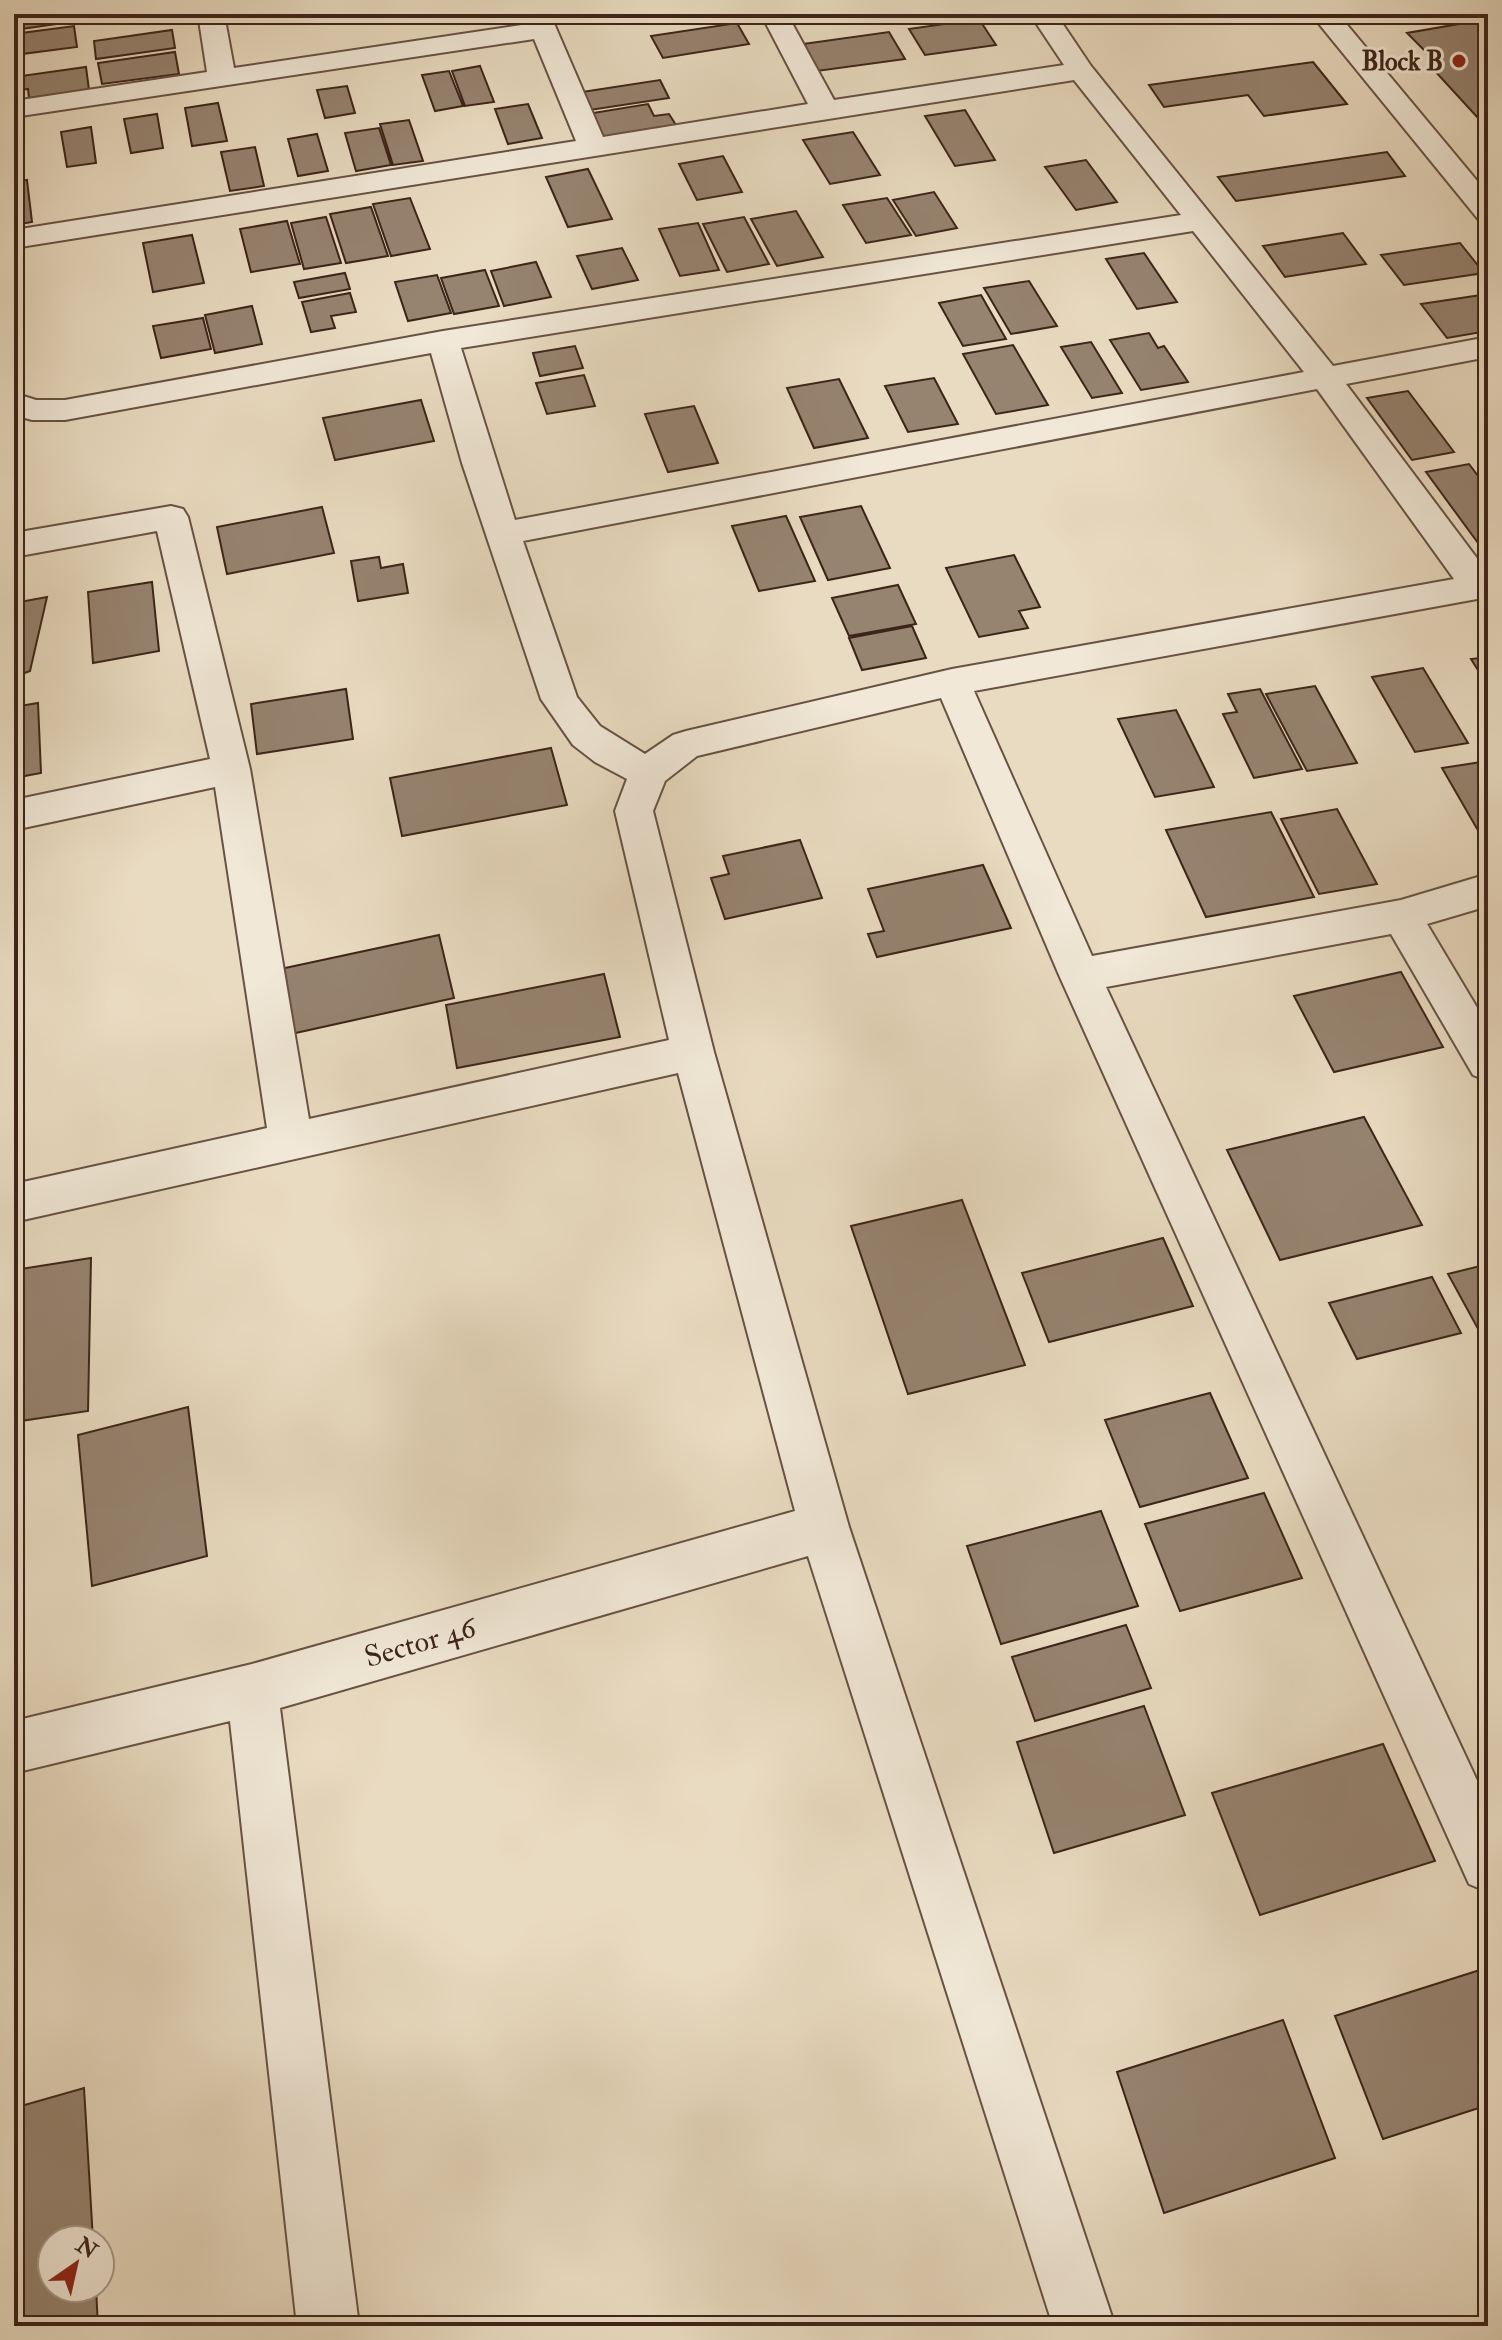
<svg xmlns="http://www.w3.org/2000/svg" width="1502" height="2340" font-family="'IM FELL Double Pica',serif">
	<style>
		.building { fill: #968370; stroke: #3d2419; stroke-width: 2 }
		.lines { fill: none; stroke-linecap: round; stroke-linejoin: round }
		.street-casing { stroke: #685243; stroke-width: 4 }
		.street { fill: #f1e8d7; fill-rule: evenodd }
		.poi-dot { fill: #8f2418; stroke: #f1e8d7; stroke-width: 3 }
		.labels { text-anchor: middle; stroke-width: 6; stroke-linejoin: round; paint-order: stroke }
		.far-poi-label { font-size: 26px; font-weight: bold; fill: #3d2419; stroke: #f1e8d7; text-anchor: end }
		.street-label { font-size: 30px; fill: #3d2419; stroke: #f1e8d7 }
	</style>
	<rect width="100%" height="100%" fill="#e9dbc1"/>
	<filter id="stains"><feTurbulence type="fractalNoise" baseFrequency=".0025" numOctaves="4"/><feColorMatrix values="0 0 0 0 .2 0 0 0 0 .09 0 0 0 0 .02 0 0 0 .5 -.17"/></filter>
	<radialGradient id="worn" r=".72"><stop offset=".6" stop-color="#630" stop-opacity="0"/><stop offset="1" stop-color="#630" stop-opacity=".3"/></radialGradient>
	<path class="building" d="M14,14h56l1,8 -57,8z
		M1108,14h69l-63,9z
		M979,19l17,26 -71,10 -16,-26z
		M1488,19v94l-10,5 -45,-49 -6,-16 -20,-20z
		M737,23l12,21 -86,14 -12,-22z
		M74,26l3,21 -63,8v-21z
		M172,30l3,18 -79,11 -2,-18z
		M889,32l16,27 -88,12 -14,-27z
		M175,52l4,22 -77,10 -4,-21z
		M1313,62l34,42 -83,12 -16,-21 -84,12 -15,-22z
		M480,66l14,36 -29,4 -13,-35z
		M86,67l3,23 -60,8 -1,-9 -14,2v-14z
		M449,71l14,35 -28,5 -13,-36z
		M660,80l9,18 -79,12 -8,-18z
		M347,86l8,27 -30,5 -8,-28z
		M218,103l9,38 -35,5 -7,-38z
		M528,104l14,34 -34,6 -13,-35z
		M648,104l6,12 15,-2 7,11 -78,13 -11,-24z
		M965,110l30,50 -40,6 -30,-50z
		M157,114l6,34 -32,5 -7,-34z
		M409,120l14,41 -30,4 -13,-41z
		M91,127l5,36 -29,4 -6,-35z
		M379,128l12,37 -35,6 -11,-38z
		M853,132l27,43 -50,9 -27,-44z
		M317,134l11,37 -30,5 -10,-37z
		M255,147l9,39 -34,5 -9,-39z
		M1387,152l18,24 -169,25 -18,-24z
		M723,156l19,36 -45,8 -18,-36z
		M1086,160l31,42 -41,8 -31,-43z
		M588,169l24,50 -44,8 -22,-50z
		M27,180l5,42 -18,3v-43z
		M934,192l23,36 -41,8 -23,-36z
		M410,198l20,51 -39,7 -18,-52z
		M887,198l24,37 -45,8 -23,-38z
		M371,207l17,49 -42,7 -16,-49z
		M796,211l27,46 -46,9 -26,-47z
		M326,217l15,46 -37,6 -13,-46z
		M744,217l25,47 -42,8 -24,-48z
		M287,221l13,43 -49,8 -11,-43z
		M698,223l21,47 -39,6 -21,-47z
		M1343,233l23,31 -81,13 -22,-31z
		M192,235l12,48 -51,9 -10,-49z
		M1460,243l24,30 -80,12 -23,-30z
		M622,248l16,32 -46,9 -15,-33z
		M1144,253l33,49 -40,7 -31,-50z
		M536,262l15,35 -47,9 -13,-35z
		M485,270l14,36 -45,8 -13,-36z
		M345,273l5,16 -51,9 -5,-16z
		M437,275l14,38 -43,8 -13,-39z
		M1029,281l28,45 -46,8 -27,-46z
		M350,293l6,19 -25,4 4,12 -24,4 -9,-30z
		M1488,294v37l-41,7 -26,-34z
		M981,295l25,44 -43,7 -24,-43z
		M252,306l10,38 -47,9 -10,-38z
		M203,318l8,31 -50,9 -8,-32z
		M1149,333l9,15 6,-2 24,36 -47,8 -31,-50z
		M1091,342l31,51 -30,5 -31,-51z
		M1013,345l35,60 -52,9 -33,-60z
		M575,346l8,22 -43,8 -7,-23z
		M584,375l11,31 -48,8 -11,-31z
		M934,378l24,46 -50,8 -23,-46z
		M839,379l29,59 -54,10 -27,-60z
		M1408,391l46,61 -42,8 -45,-62z
		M421,400l13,41 -99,19 -12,-42z
		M694,406l24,57 -50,9 -23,-58z
		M1469,464l19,25v52l-10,2 -52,-71z
		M861,506l29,62 -62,12 -28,-63z
		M322,507l12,46 -107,21 -10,-47z
		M786,516l29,65 -56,10 -27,-65z
		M1014,555l26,52 -21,4 9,17 -49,9 -33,-69z
		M379,557l2,11 22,-4 5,29 -50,8 -7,-40z
		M152,582l7,69 -66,12 -5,-71z
		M898,585l18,39 -67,12 -17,-38z
		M47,597l-17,74 -16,6v-74z
		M912,626l14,32 -64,12 -13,-32z
		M1488,657v29l-17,-27z
		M1423,668l45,75 -53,9 -43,-75z
		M1315,686l42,77 -50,8 -41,-77z
		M346,689l7,50 -96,15 -6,-50z
		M1260,689l42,80 -48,9 -31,-64 14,-2 -9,-18z
		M38,703l3,70 -27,5v-71z
		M1176,710l38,77 -59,10 -37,-78z
		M551,748l16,57 -165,31 -12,-58z
		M1488,761v85h-1l-45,-78z
		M1337,809l40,75 -58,10 -38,-75z
		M1271,812l43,85 -108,20 -40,-87z
		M800,840l22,58 -97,21 -14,-41 18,-4 -6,-18z
		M983,865l28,63 -134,29 -9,-23 16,-3 -16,-42z
		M439,935l15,63 -172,38 -11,-65z
		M1401,972l42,75 -109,25 -40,-76z
		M604,974l16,63 -163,31 -11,-63z
		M1364,1117l58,108 -142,35 -53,-110z
		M962,1200l63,165 -117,29 -57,-168z
		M1163,1238l30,68 -144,36 -27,-69z
		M91,1258l-3,153 -74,11v-152z
		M1488,1264v83l-40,-73z
		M1432,1277l29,56 -104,26 -28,-56z
		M1210,1393l38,85 -108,29 -35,-87z
		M188,1407l19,149 -115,30 -14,-151z
		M1264,1493l38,85 -122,33 -35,-87z
		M1101,1511l37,95 -137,38 -34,-98z
		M1126,1625l25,63 -116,33 -23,-64z
		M1144,1706l41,109 -131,38 -37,-111z
		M1383,1744l52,117 -175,54 -48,-122z
		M1483,1969l5,12v124l-105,34 -48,-123z
		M1283,2020l52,138 -171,55 -47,-141z
		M84,2088l9,152h-41v48h44l2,38h-84v-218z"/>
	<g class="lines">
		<g class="street-casing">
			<path id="street" d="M198,14h26l10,54 294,-44 -4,-10h26l53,123 205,-33 -47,-90h26l47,86 230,-35 -34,-51h26l35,52 242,300 155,-29v20l-142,27 142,189v24l-514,94 118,265 309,-56 87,-26v32l-61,18 61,102v55l-15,-6 -82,-141 -285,53 382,817v88l-19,-8 -410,-909 -118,-277 -244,58 -32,25 -12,30 61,241 135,475 266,799h-62l-245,-770 -528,152 79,618h-62l-67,-605 -216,52v-52l238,-57 543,-153 -117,-438 -664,149v-38l253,-56 -52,-341 -201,43v-30l196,-41 -53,-228 -143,26v-24l157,-27 12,3 5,8 62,252 59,350 360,-79 -54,-229 12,-32 -32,-17 -22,-17 -32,-46 -79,-236 -31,-110 -366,67h-33l-18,-5v-22l22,7h29l378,-69 738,-116 -107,-135 -1060,168v-18l562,-89 -42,-102 -520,78v-16l193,-29zM1193,231l111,141 -789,148 -54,-172zM1317,389l137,190 -502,90 -266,62 -13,4 -28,19 -45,-28 -23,-29 -54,-156z
				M1311,14h27l150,180v28l-10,-3z"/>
		</g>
		<use href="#street" class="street"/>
	</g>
	<circle class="poi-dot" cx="1459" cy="61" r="8"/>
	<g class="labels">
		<g class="far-poi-label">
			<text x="1443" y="70">Block B</text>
		</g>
		<g class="street-label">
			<text transform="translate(420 1642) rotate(-16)" y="10">Sector 46</text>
		</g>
	</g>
	<rect width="1502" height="2340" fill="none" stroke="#e9dbc1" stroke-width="48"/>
	<rect x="16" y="16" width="1470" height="2308" fill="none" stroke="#3d2419" stroke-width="4"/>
	<rect x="24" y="24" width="1454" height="2292" fill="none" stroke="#3d2419" stroke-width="2"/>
	<g transform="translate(76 2264) rotate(34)"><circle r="38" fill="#f1e8d7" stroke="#a99a8b" stroke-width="2"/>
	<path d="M0-6L14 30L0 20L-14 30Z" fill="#8f2418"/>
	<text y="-12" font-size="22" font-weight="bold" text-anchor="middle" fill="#3d2419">N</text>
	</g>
	<rect width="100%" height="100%" filter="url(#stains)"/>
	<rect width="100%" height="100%" fill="url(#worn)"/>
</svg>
